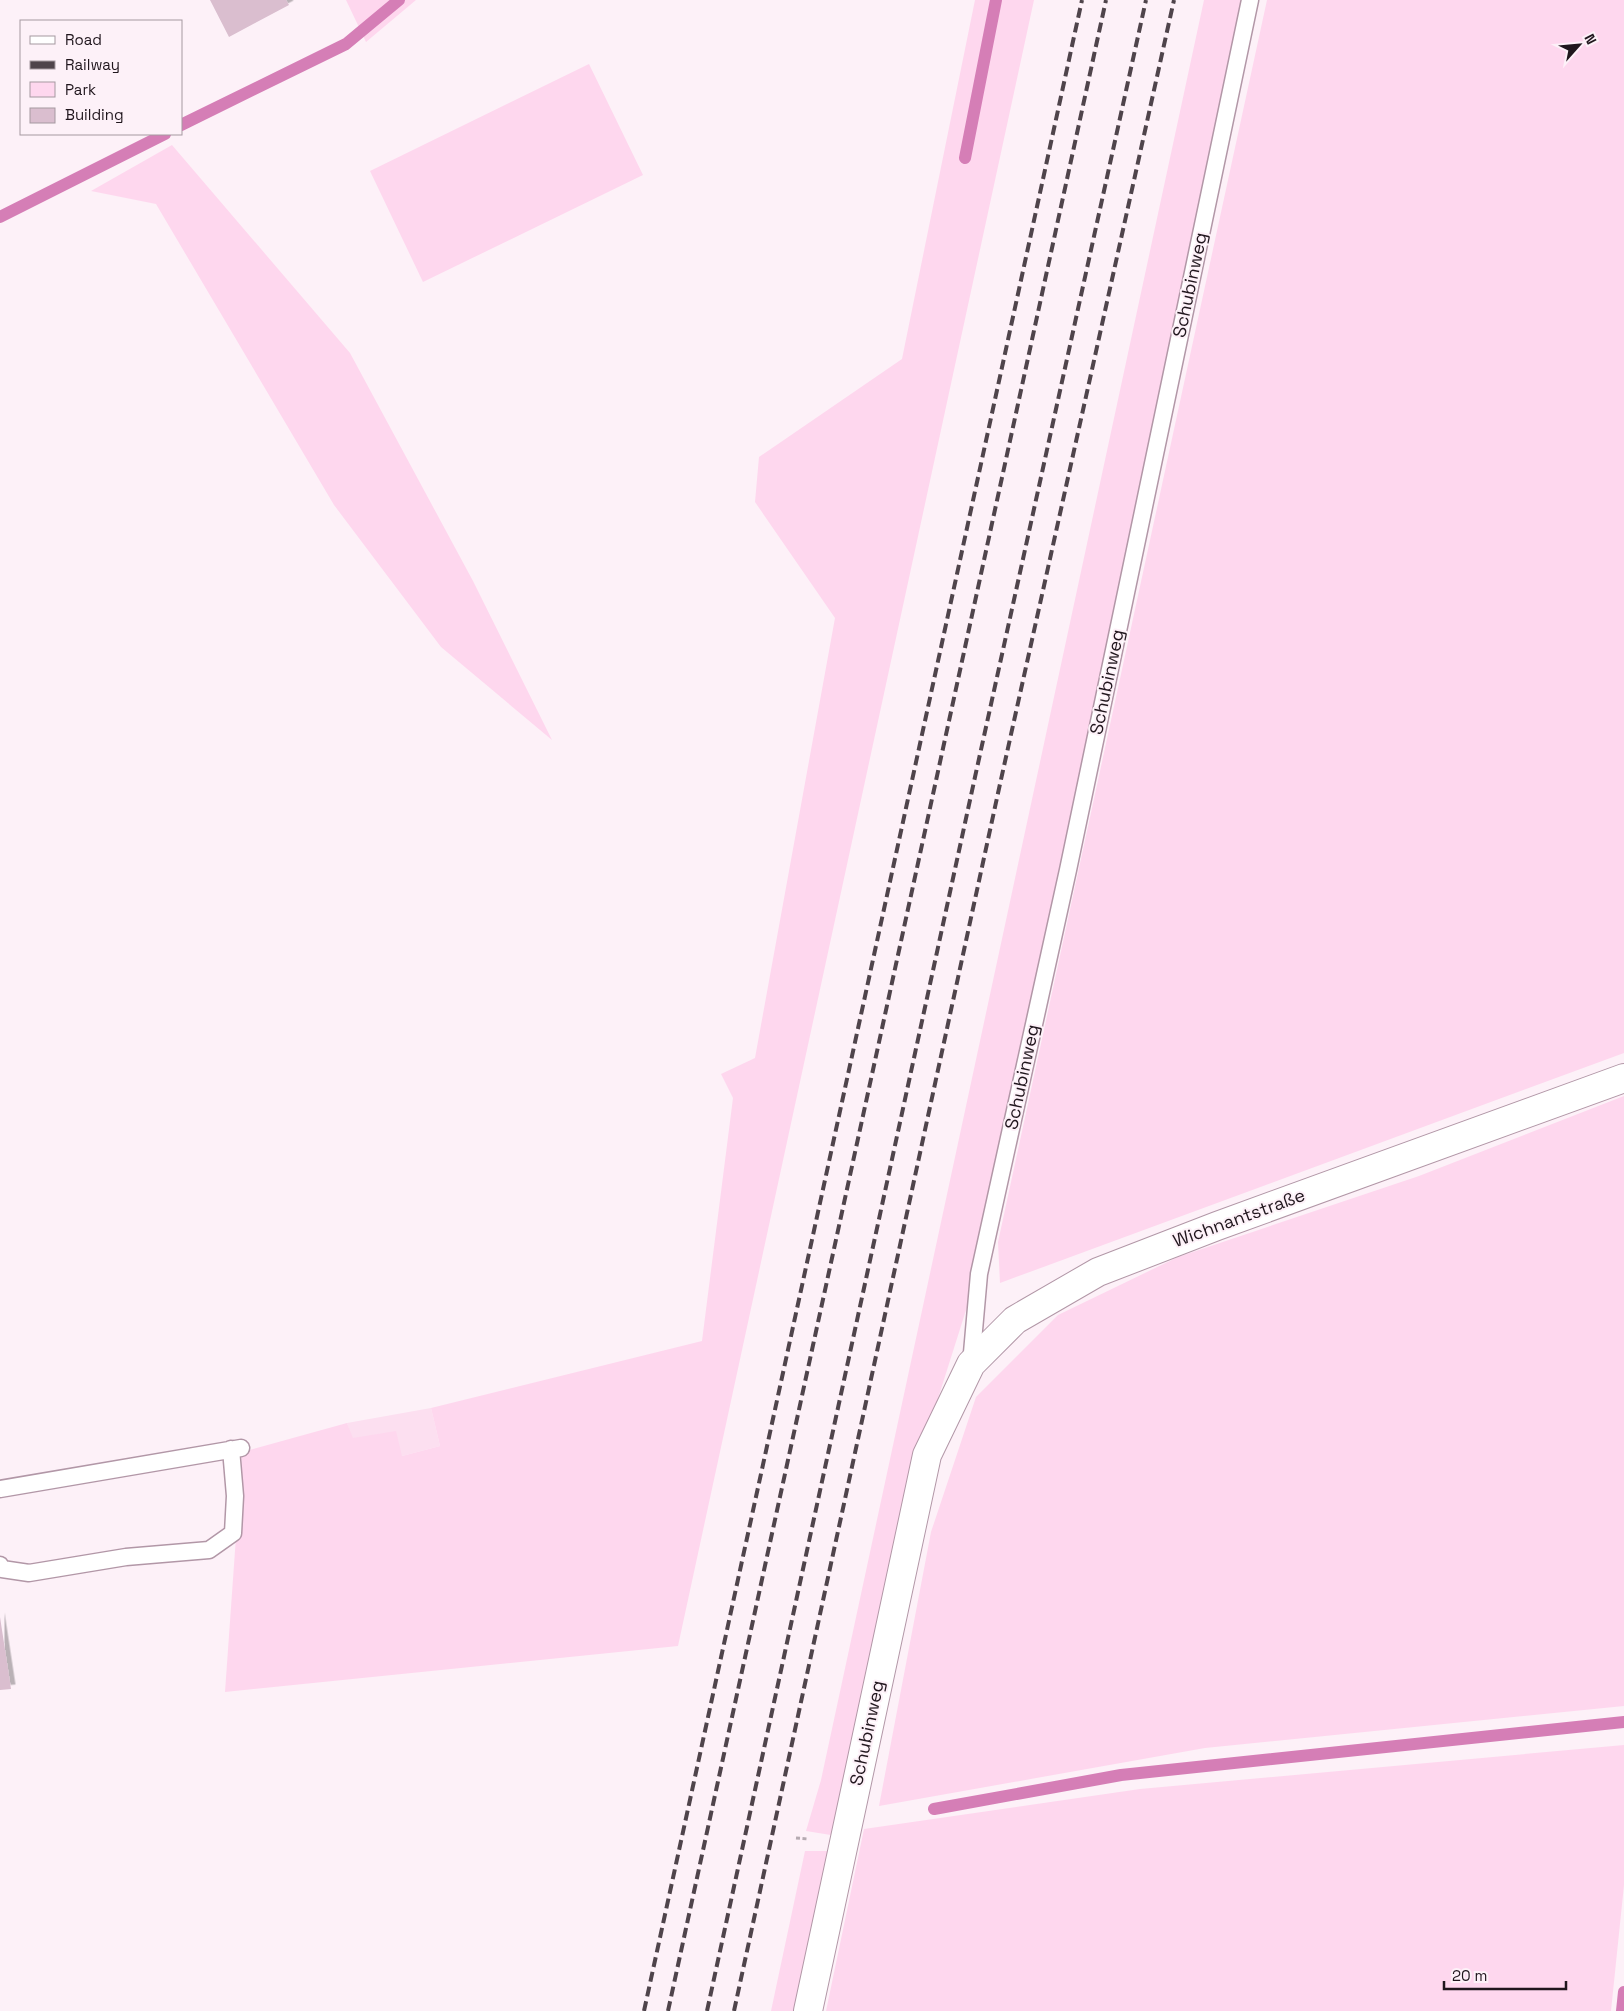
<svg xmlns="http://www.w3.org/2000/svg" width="1624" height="2011" font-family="'Space Grotesk',sans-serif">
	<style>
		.built { fill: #fcdff0 }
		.green { fill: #fed7ee }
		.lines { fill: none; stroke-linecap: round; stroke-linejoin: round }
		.stream { stroke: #d57eb6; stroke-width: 12 }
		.building { fill: #dabecf; filter: url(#shadow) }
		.lane-casing { stroke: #b297a7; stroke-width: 19 }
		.street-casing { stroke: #b297a7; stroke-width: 30 }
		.path { stroke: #b5aab1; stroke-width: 3; stroke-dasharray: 4 2.5; stroke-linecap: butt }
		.lane { stroke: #fff; stroke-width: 16 }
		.street { stroke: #fff; stroke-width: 28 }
		.rail { stroke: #4f444b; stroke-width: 4; stroke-dasharray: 10 5; stroke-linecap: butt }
		.labels { text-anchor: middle; stroke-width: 4; stroke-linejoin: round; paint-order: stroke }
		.street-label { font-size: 18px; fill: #20161d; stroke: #fdf1f8 }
	</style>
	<defs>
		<filter id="shadow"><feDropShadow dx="4.5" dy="-4.5" stdDeviation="0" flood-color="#0004"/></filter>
	</defs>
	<rect width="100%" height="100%" fill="#fdf1f8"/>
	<path class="built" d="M431,1408l9,38 -38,10 -50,-18 -5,-15z"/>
	<path class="green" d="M346,0h70l-50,42z
		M975,0h59l-356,1646 -453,46 17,-240 105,-29 6,15 43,-7 6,25 38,-10 -9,-38 271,-67 31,-243 -12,-24 34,-16 80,-440 -80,-116 4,-45 143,-98z
		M1204,0h38l-275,1307 -46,145 -84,384 -31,-5 15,-51z
		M1267,0h357v1053l-624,230 -2,-41z
		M589,64l54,111 -220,107 -53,-111z
		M172,145l178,208 123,228 79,159 -111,-93 -107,-142 -178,-301 -65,-13z
		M1624,1096v610l-419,42 -326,58 52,-274 45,-135 82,-82 120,-58 241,-81z
		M1624,1745v140l-13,126h-785l38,-182 276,-40z
		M805,1851h31l-35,160h-30z"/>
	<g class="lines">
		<path class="stream" d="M181,125l165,-81 53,-44
			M965,158l31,-158
			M0,217l165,-83
			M934,1809l187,-34 503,-53
			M1622,2011l2,-19"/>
	</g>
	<path class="building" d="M210,0h76l3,5 -60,32z
		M0,1617l11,72 -11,1z"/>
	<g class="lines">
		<g class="lane-casing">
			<path id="lane" d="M971,1364l8,-90 89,-404 182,-870
				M0,1489l241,-41
				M0,1565l2,4 27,4 97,-16 83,-7 24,-17 2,-37 -4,-47"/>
		</g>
		<g class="street-casing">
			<path id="street" d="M808,2011l119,-556 44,-91 44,-44 83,-48 119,-46 407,-148"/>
		</g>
		<path class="path" d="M796,1838l12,1"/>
		<use href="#lane" class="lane"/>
		<use href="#street" class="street"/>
		<path class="rail" d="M644,2011l438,-2011
			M668,2011l438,-2011
			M707,2011l268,-1234 171,-777
			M734,2011l266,-1227 174,-784"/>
	</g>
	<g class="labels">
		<g class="street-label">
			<text transform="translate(1190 285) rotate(-78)" y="6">Schubinweg</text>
			<text transform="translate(1107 682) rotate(-78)" y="6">Schubinweg</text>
			<text transform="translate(1022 1077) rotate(-78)" y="6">Schubinweg</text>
			<text transform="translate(1239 1218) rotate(-20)" y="6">Wichnantstraße</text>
			<text transform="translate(867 1733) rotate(-78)" y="6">Schubinweg</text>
		</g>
	</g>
	<rect x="20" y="20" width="162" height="115" fill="#fdf1f8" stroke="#a599a0"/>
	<rect x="30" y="36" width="25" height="8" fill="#ffffff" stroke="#a599a0"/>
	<text x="65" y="45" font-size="15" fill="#20161d">Road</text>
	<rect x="30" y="61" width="25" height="8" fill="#4f444b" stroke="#a599a0"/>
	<text x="65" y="70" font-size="15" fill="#20161d">Railway</text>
	<rect x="30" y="82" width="25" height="15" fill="#fed7ee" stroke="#a599a0"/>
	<text x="65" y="95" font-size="15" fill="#20161d">Park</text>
	<rect x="30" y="108" width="25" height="15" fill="#dabecf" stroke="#a599a0"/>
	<text x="65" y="120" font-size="15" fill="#20161d">Building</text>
	<g transform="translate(1579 45) rotate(63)" stroke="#fdf1f8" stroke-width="4" paint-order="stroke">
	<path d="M0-4L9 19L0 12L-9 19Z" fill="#20161d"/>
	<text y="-8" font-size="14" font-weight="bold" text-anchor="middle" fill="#20161d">N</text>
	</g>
	<path d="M1444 1981v8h122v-8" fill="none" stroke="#20161d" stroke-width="2.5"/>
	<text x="1452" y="1981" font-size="15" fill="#20161d" stroke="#fdf1f8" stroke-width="4" paint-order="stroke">20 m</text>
</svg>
